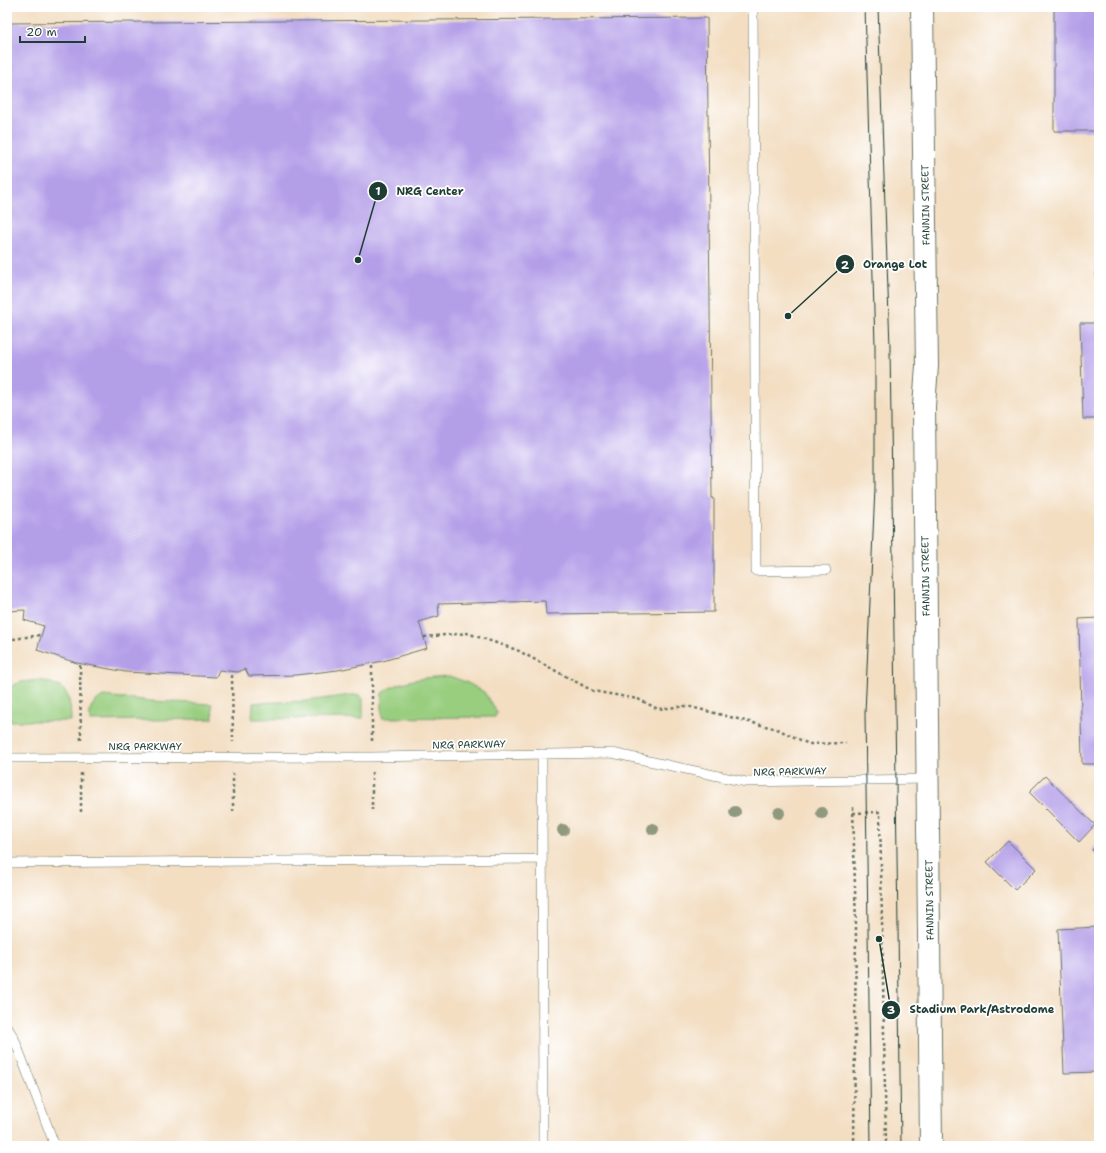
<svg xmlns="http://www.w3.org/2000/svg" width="1106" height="1153" font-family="'Shantell Sans',sans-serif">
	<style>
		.green { fill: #99ce7f; stroke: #5c865a }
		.building { fill: #b39ee8 }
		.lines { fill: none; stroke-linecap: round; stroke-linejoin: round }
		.service-casing { stroke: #697566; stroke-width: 10 }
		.primary-casing { stroke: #697566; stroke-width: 24 }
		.path { stroke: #697566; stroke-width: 2.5; stroke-dasharray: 3 3; stroke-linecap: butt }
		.service { stroke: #fff; stroke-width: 9 }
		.primary { stroke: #fff; stroke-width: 22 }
		.tram { stroke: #1f3d34; stroke-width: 1 }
		.tree { fill: #8f997e }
		.labels { text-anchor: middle; stroke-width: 3.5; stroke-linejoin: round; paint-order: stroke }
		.street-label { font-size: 10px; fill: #1f3d34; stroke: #fff }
		.leader { fill: none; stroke: #1f3d34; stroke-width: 1.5 }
		.callout-dot { fill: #1f3d34; stroke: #fff; stroke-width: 1.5 }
		.mark-label { font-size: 12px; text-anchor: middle; font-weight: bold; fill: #fff }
		.callout-label { font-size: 11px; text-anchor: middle; font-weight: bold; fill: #1f3d34; stroke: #fff; stroke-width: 3.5; stroke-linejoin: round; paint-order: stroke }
	</style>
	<rect width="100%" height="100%" fill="#fff"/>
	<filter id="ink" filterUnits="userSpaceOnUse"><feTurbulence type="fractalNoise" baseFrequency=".025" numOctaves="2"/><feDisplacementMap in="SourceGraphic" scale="8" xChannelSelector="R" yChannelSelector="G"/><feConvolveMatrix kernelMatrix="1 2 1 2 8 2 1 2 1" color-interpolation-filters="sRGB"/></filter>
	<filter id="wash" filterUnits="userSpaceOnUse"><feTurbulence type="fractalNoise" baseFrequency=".012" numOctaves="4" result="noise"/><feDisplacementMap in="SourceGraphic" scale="16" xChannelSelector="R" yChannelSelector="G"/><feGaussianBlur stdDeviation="0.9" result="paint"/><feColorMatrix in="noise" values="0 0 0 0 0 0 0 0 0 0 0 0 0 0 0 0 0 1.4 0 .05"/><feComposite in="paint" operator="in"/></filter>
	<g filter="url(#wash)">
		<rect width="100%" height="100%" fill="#f3dec2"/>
		<path class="green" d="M449,676l17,6 18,10 13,20 -2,5 -113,1v-25c17,-13 45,-16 67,-17z
			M40,680c28,7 30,12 31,41h-64v-33l14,-6z
			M351,695h9l3,4v19l-111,1 1,-16 54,-2z
			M103,696l49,5 60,3 1,15 -123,2c-1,-14 2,-18 13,-25z"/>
		<g id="blocks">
			<path class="building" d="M1054,7h45v124h-45z
				M707,18l5,480h2v114l-168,2 -1,-13 -107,3 1,12 -20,6 8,26 -44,13 -45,9 -42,5 -47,1 -4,-7 -7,3 -19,-2 -3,7 -90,-5 -49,-9 -40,-13 7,-24 -20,-6 1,-10 -18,1v-588z
				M1097,222l2,1v57h-3z
				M1080,323h19v96h-16z
				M1099,618v146h-17l-3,-145z
				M1045,776l50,49 -16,17 -50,-50z
				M1008,841l28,28 -21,21 -28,-28z
				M1099,843v14l-7,-7z
				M1099,927v145l-35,1 -6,-144z"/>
		</g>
	</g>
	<g filter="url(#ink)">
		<use href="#blocks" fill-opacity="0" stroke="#697566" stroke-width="1"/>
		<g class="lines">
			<g class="service-casing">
				<path id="service" d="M753,7l3,564 70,-1
					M542,754l1,392
					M7,758l365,-1 240,-4 134,29 181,-3
					M7,863l535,-4
					M7,1027l7,11 41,108"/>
			</g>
			<g class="primary-casing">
				<path id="primary" d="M922,7l5,359 -3,40 7,740"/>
			</g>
			<path class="path" d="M424,637l43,-4 50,17 76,41 45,8 20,10 29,-3 90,23 32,15 37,-1
				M7,640l33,-5
				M80,665l1,77
				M232,675l1,67
				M372,741v-76
				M372,772v38
				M81,773v39
				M233,773v38
				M853,807l3,121 -2,218
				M853,813l27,-1 6,334"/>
			<use href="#service" class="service"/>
			<use href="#primary" class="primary"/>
			<path class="tram" d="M865,7l10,338v143l-10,225 6,433
				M878,7l12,340 11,799"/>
		</g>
		<g class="tree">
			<circle cx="735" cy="812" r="6"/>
			<circle cx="779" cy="813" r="6"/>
			<circle cx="822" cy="813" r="6"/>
			<circle cx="653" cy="829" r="6"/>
			<circle cx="563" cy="830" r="6"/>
		</g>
	</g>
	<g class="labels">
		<g class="street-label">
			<text transform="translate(925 205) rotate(-91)" y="4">FANNIN STREET</text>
			<text transform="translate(925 576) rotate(-91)" y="4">FANNIN STREET</text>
			<text transform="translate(469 744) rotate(-1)" y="4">NRG PARKWAY</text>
			<text x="145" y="750">NRG PARKWAY</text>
			<text transform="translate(790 771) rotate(-1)" y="4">NRG PARKWAY</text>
			<text transform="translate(929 900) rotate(-91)" y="4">FANNIN STREET</text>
		</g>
	</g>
	<path class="leader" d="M358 260L378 191M788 316L845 264M879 939L891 1010"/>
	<g class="callout-dot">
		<circle cx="358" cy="260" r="4"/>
		<circle cx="788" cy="316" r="4"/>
		<circle cx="879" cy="939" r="4"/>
		<circle cx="378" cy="191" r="10"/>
		<circle cx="845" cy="264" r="10"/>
		<circle cx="891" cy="1010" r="10"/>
	</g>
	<g class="mark-label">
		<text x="378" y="195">1</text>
		<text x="845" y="269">2</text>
		<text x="891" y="1014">3</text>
	</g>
	<g class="callout-label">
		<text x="430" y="195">NRG Center</text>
		<text x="895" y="268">Orange Lot</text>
		<text x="982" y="1013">Stadium Park/Astrodome</text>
	</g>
	<rect width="1106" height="1153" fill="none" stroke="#fff" stroke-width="24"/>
	<path d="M20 36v6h65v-6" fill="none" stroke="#1f3d34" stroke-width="2"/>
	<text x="26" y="36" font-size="12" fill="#1f3d34" stroke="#ffffff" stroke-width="3" paint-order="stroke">20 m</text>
</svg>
